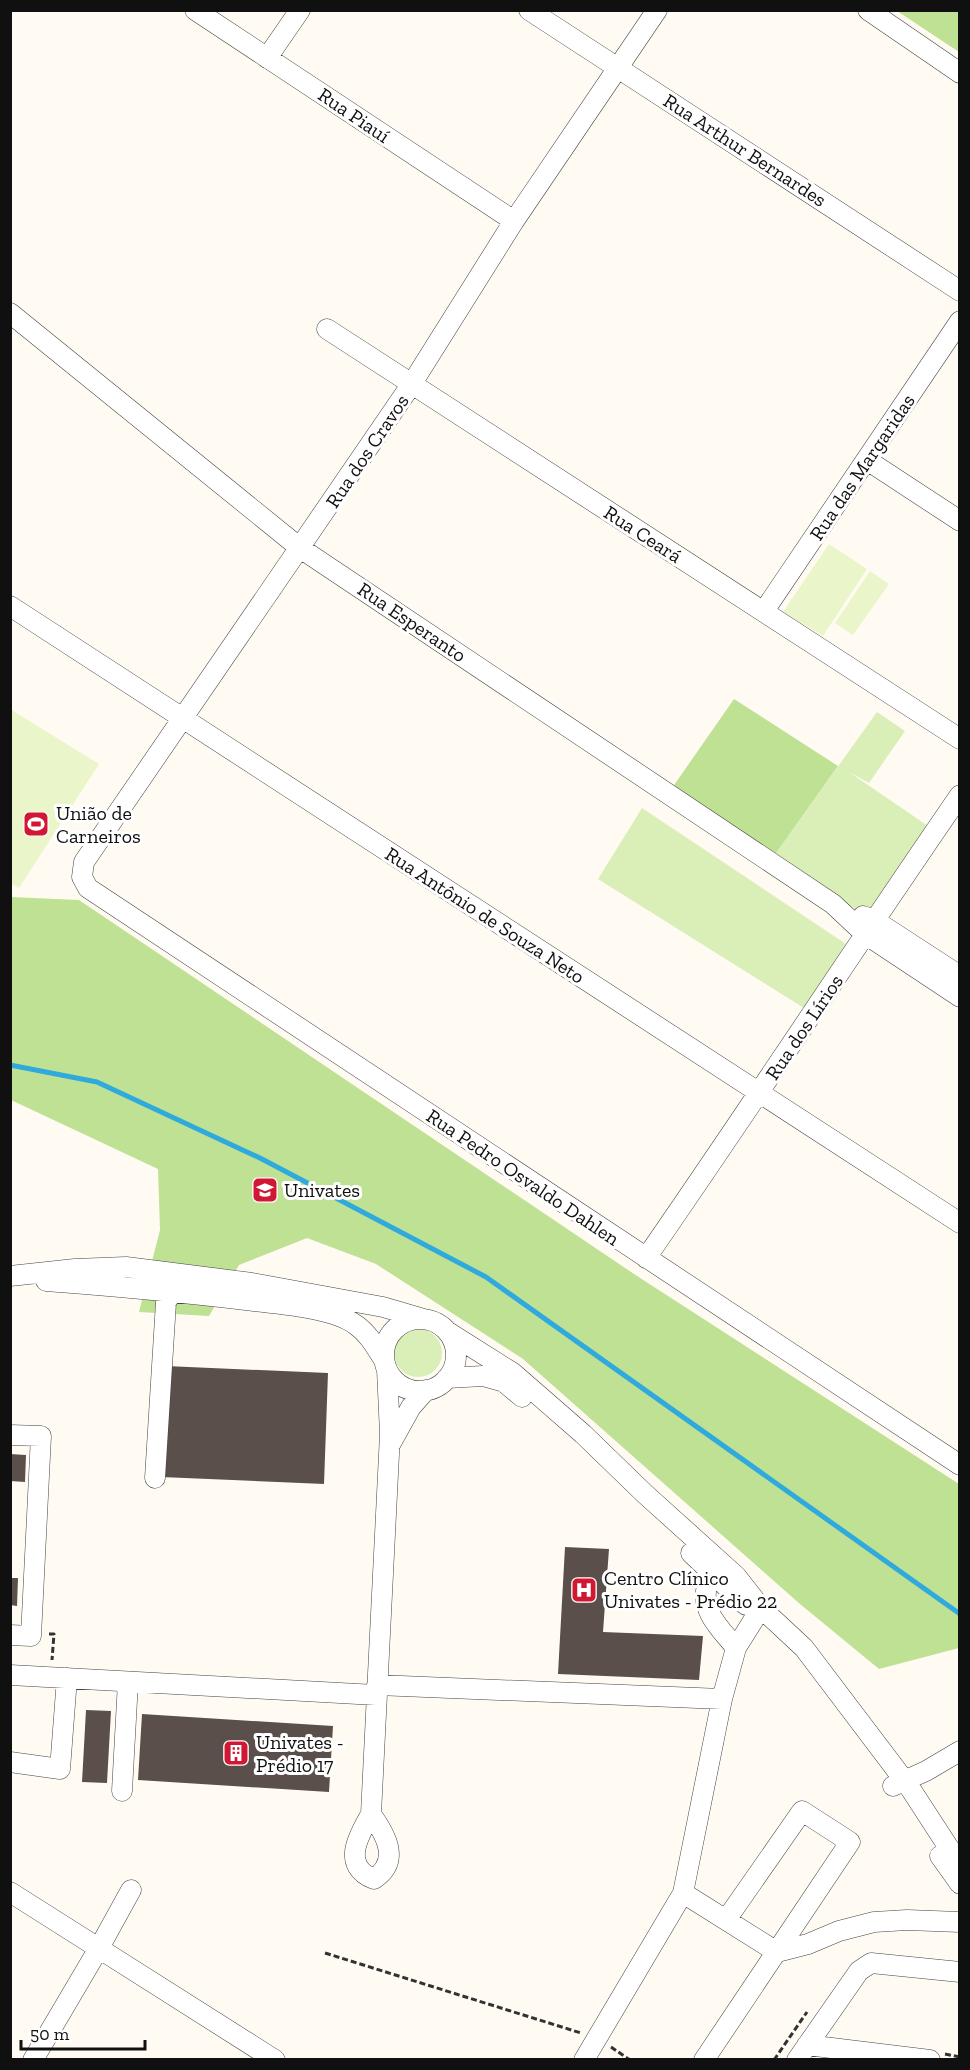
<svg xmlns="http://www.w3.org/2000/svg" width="970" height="2070" font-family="'Zilla Slab',serif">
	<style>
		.green { fill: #daefb7 }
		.forest { fill: #bfe194 }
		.pitch { fill: #ebf5ca }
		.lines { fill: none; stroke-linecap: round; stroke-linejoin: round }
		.stream { stroke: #30aadc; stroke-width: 5 }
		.building { fill: #5a4f4b }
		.minor-casing { stroke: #434343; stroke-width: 21 }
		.path { stroke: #323232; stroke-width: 3; stroke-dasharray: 6 3; stroke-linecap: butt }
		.minor { stroke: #fff; stroke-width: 20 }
		.labels { text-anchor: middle; stroke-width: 6; stroke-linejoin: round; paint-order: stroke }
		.street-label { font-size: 20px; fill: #101010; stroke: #fff }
		.poi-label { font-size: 20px; fill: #101010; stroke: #fff; text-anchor: start }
	</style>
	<rect width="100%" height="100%" fill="#fffbf3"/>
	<path class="green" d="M877,712l28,19 -36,52 -20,-11 82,56 -62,90 -95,-62z
		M642,808l204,136 -42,64 -206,-129z
		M394 1353a24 24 0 1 1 48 0a24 24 0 1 1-48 0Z"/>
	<path class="forest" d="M897,11h62v41z
		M734,699l104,67 -64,90 -102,-68z
		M11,897l68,3 555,374 325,210v164l-80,21 -79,-65 -277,-245 -147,-95 -69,-26 -68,27 -30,51 -70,-4 21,-82 -2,-61 -147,-69z"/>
	<path class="pitch" d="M829,544l38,25 -44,67 -40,-24z
		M870,571l19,13 -36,51 -18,-12z
		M10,709l89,55 -80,124 -9,-5z"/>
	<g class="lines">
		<path class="stream" d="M10,1065l87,17 163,76 226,119 474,337"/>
	</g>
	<path class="building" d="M166,1366l162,7 -4,111 -163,-7z
		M10,1454l16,1 -1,27 -15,-1z
		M565,1547l44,2 -6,83 100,4 -4,44 -141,-6z
		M10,1578h8l-1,28 -7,-1z
		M86,1710l25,1 -4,72 -25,-1z
		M142,1714l191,12 -4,66 -191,-12z"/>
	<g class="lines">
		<g class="minor-casing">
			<path id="minor" d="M195,10l319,211
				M529,10l431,281
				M657,10l-143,211 -103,164 -327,477 -2,15 6,11 872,577
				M868,10l92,63
				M267,58l33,-48
				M10,313l290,235 533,356 32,30 95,63
				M327,329l633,410
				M867,460l93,61
				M10,606l950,617
				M764,611l196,-290
				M863,916l11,4 86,56
				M646,1258c106,-153 208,-309 314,-463
				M10,1276l65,-7 51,-2 126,16 131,24 41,12
				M46,1281c67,5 133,11 200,19 30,4 86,7 110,25 13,9 20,23 28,35
				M384 1355a36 36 0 1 1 72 0a36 36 0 1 1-72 0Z
				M448,1332l65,41 70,61 62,60 91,82 25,32 43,40 106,140 50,77
				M447,1378l36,-2 21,6 18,15
				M10,1435l31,1 -10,200 -21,-1
				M391,1443l20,-36 15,-17
				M155,1478l11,-176 7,-11 8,-5
				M691,1553l55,52
				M724,1574c-9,0 -14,3 -17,12 -7,26 15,44 29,62
				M10,1675l366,20
				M377,1685l345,14
				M10,1762l50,7 7,-91
				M893,1786l33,-15 34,-20
				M122,1791l6,-109
				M371,1814c15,21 30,47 3,65 -33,-13 -16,-43 -3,-65l19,-380 -3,-65
				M940,1856l20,28
				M10,1892l265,168
				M683,1893l94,59 31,-8 31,-13 35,-9 33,-2 53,2
				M807,2045l123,15
				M33,2060l66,-112 32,-58
				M584,2060l99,-167 39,-194 14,-51 25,-40
				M704,2060l146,-218 -48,-31 -76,109
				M797,2060l62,-89 12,-8 89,9"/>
		</g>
		<path class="path" d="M49,1634h5l-2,26
			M325,1953l256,80
			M611,2047l19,13
			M945,2054l15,3
			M774,2060l33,-48"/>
		<use href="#minor" class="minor"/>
	</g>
	<defs>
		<g id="stadium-square" transform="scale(1.35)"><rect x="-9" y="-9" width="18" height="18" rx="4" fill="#d01734" stroke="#fff"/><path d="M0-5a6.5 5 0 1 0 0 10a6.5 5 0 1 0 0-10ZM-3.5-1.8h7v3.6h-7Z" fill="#fff"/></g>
		<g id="university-square" transform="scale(1.35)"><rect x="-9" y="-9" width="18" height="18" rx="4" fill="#d01734" stroke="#fff"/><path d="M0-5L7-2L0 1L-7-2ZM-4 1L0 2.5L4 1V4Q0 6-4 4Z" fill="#fff"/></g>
		<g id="hospital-square" transform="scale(1.35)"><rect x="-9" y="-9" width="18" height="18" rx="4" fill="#d01734" stroke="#fff"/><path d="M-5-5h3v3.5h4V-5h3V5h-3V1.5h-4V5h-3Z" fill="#fff"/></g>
		<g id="building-square" transform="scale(1.35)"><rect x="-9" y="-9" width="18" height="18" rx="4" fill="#d01734" stroke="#fff"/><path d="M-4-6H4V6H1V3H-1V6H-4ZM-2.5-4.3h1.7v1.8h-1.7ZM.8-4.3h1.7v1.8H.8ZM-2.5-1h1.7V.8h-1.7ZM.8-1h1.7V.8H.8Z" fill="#fff"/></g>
	</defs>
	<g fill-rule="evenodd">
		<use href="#stadium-square" x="36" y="824"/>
		<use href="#university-square" x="265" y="1190"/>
		<use href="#hospital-square" x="584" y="1590"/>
		<use href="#building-square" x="236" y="1753"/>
	</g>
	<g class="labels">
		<g class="street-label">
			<text transform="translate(354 115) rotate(34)" y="7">Rua Piauí</text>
			<text transform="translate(745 150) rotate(33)" y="7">Rua Arthur Bernardes</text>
			<text transform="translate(367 451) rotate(-56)" y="7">Rua dos Cravos</text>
			<text transform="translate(862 467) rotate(-56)" y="7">Rua das Margaridas</text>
			<text transform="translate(643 534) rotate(33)" y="7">Rua Ceará</text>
			<text transform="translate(412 622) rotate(34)" y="7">Rua Esperanto</text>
			<text transform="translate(485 915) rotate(33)" y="7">Rua Antônio de Souza Neto</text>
			<text transform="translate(804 1027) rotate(-56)" y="7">Rua dos Lírios</text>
			<text transform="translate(523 1177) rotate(34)" y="7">Rua Pedro Osvaldo Dahlen</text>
		</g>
		<g class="poi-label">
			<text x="56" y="820">União de<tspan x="56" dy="23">Carneiros</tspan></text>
			<text x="284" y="1197">Univates</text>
			<text x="604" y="1585">Centro Clínico<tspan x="604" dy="23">Univates - Prédio 22</tspan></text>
			<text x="256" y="1749">Univates -<tspan x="256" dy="23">Prédio 17</tspan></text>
		</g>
	</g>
	<rect width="970" height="2070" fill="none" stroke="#101010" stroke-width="24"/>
	<path d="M21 2040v9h124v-9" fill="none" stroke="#101010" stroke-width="3"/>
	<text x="30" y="2040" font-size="18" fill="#101010" stroke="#ffffff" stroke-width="4.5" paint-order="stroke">50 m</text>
</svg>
